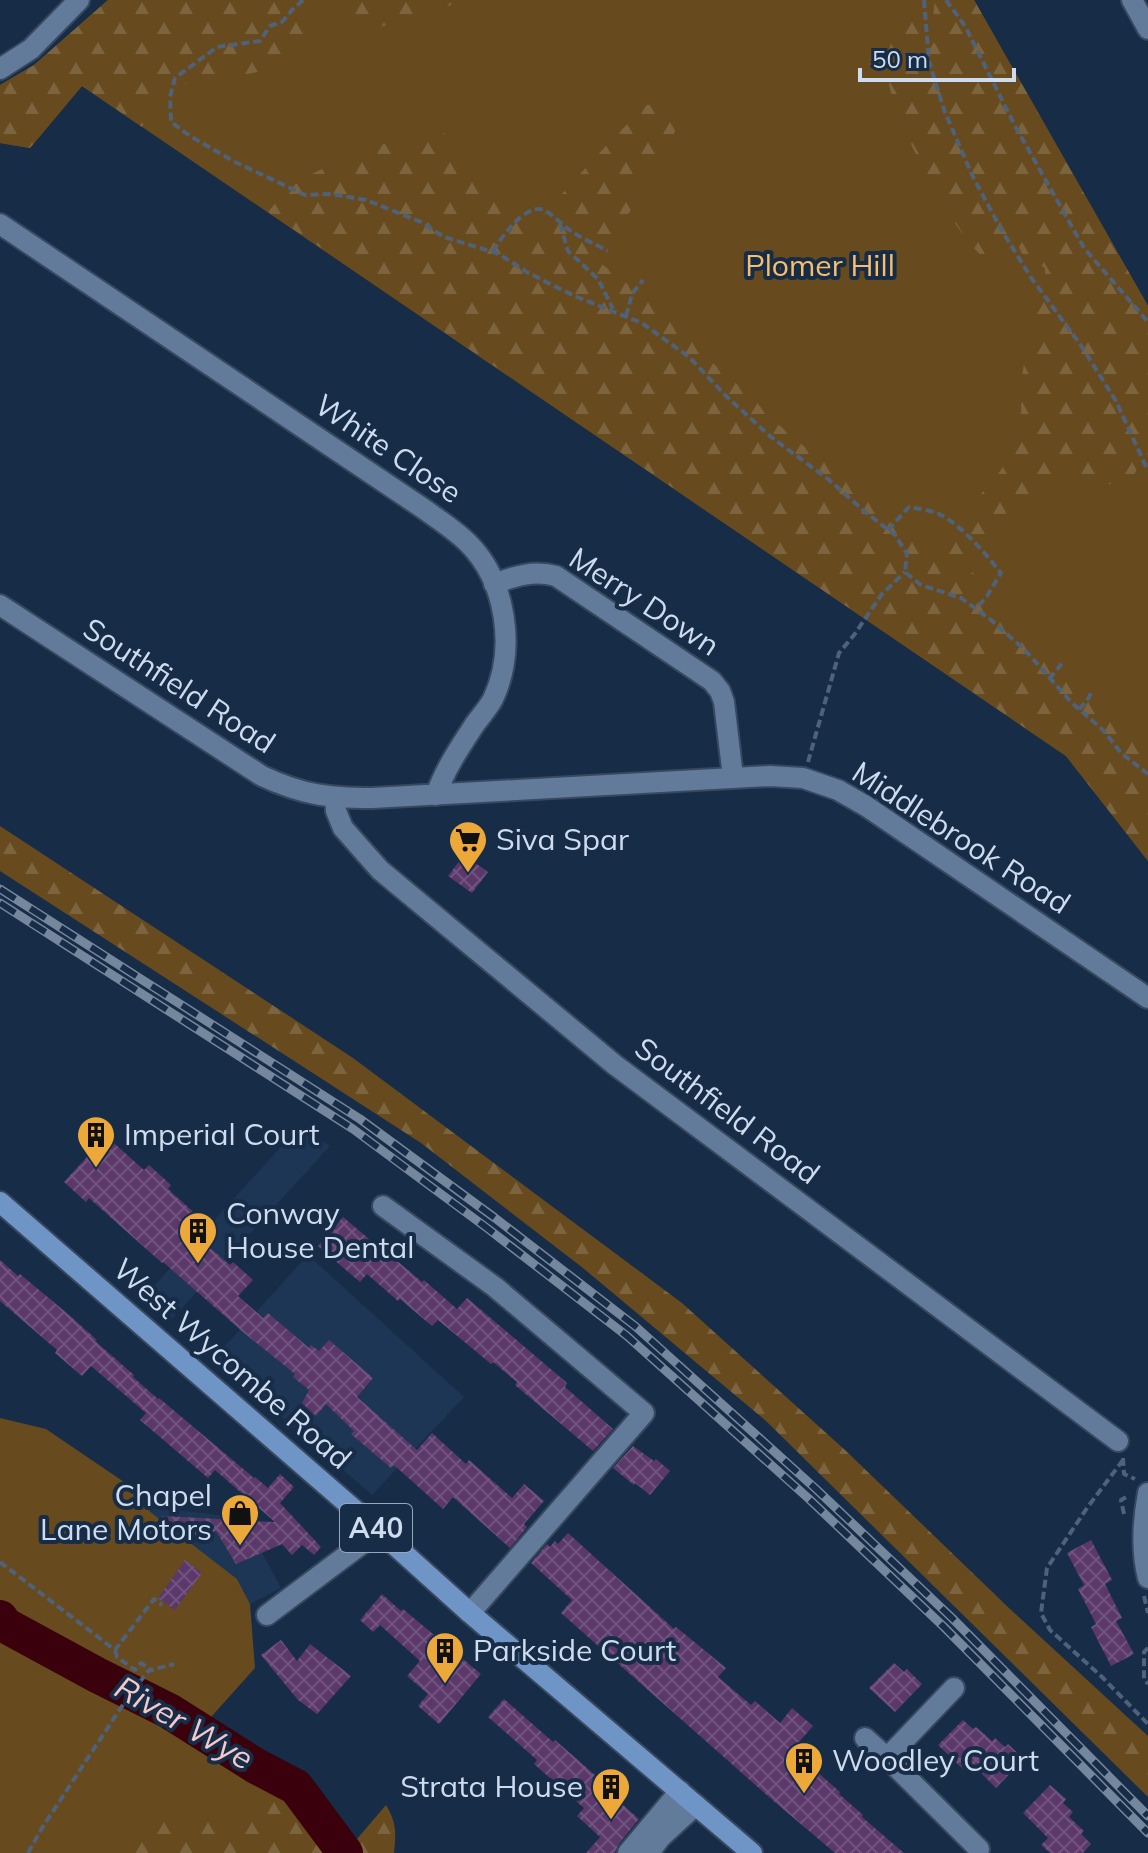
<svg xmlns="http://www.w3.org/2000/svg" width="1148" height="1853" font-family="Mulish,sans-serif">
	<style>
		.built { fill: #1d3656 }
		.green { fill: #674a1e }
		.forest { fill: url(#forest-firs) }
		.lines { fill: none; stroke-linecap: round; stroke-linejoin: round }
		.river { stroke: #3a000c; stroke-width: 36 }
		.building { fill: url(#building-cross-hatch) }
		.minor-casing { stroke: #37485f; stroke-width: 24 }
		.major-casing { stroke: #37485f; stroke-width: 24 }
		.path { stroke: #4f627a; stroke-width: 4; stroke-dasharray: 8 4; stroke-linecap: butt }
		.minor { stroke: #637b9b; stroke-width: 20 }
		.major { stroke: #6f95c6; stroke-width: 20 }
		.rail-casing { stroke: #75879d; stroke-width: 9 }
		.rail { stroke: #172c47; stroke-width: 6; stroke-dasharray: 18; stroke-linecap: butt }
		.labels { text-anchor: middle; stroke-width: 8; stroke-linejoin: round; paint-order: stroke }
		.shield { fill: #172c47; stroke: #97a7bc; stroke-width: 2 }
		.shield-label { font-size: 28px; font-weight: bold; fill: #cedcee }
		.park-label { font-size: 30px; fill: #f8be6a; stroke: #172c47 }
		.street-label { font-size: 30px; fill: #cedcee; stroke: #172c47 }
		.poi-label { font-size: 30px; fill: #cedcee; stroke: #172c47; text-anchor: start }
		.water-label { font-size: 32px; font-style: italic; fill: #f3c9ca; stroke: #172c47 }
	</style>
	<defs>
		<pattern id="forest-firs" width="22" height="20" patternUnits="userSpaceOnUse" patternTransform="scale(2)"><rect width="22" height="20" fill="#674a1e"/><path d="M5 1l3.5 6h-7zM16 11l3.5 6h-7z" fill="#7c643f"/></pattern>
		<pattern id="building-cross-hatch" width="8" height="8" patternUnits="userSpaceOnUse" patternTransform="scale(2)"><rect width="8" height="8" fill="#5b376a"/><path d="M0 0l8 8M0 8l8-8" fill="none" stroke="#715380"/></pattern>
	</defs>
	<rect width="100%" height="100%" fill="#172c47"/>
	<path class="built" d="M300,1126l30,20 -159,174 -27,-23z
		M308,1255l156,142 -92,98 -158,-137z
		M155,1503l6,5 82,10 38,70 -31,16 -13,-25 -89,-68z"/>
	<path class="green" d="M108,0h866l174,306v555l-82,-105 -984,-670 -52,62 -30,-5v-58l34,-20z
		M0,1418l46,11 109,74 -6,8 88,68 13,25 5,64 -52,58 -56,-34 -8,9 149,87 20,23 18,27 7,15h-333z"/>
	<path class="forest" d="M108,0h194l8,30 2,22 -30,15 -49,10 -14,5 -46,2 -10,7 -7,8 -4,13 -10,15 -60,-41 -52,62 -30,-5v-58l34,-20z
		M322,0h143c-21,8 -83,30 -103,29 -17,-2 -32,-16 -40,-29z
		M935,0h39l174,306v150l-3,-6 -10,23 -11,10 -26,2 -39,-4 -22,7 -32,26 -41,50 25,24 51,61 62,57 46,49v106l-82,-105 -798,-544c10,-12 21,-24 35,-33 20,-13 119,-54 139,-47 12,4 25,38 34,49 15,18 42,29 62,39l76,-83 33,-32 14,-1 9,3c15,30 -3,32 -16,55 -9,17 -14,35 -25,51 -11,16 -25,29 -35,45l73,56 46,49 40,35 14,17 38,32 37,27 30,19 35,29 29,19 11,-6 54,-65 13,-29 7,-29 1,-36 11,-70 12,-21v-17l-22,-12 -10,-22 -15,7 10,19c-7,4 -15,3 -23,-2 -30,-20 -95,-144 -97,-181 0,-10 -1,-27 4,-36 4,-9 12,-17 18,-25l23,-1z
		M0,826l353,232 329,245 163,147 165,159 138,127v61l-382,-376 -183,-153 -162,-125 -421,-272z
		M288,1788c18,20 33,41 45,65h-200l3,-11 15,-24 55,-4 30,6z
		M386,1805c11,19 10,27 8,48h-49z"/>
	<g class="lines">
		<path class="river" d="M0,1618l5,7 92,50 72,36 87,55 40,21 49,66"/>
	</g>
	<path class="building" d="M464,855l24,17 -16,21 -24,-17z
		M106,1136l38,34 5,-5 22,20 -3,4 33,30 -11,12 40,34 3,-3 20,18 -15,16 25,22 5,-5 41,35 2,-3 8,6 10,-11 44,38 -16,19 60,53 15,-17 34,31 3,-4 43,38 12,-14 20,17 -20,23 3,3 -17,21 -57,-51 -10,12 -49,-44 -3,3 -40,-34 3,-3 -28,-27 -10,12 -14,-13 7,-13 -16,-13 2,-3 -52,-42 -80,-70 -1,1 -73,-65 -3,4 -22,-20z
		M343,1217l45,38 1,-1 33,28 2,-2 33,29 10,-11 100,85 -2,4 48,42 -20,22 -78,-66 2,-3 -24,-20 -2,2 -53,-44 -6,6 -32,-27 -2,2 -31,-27 -7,8 -42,-36z
		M0,1260l18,16 2,-2 49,41 28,25 -2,1 39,34 -1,2 25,22 1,-1 95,80 1,-1 13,11 12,-14 14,13 -14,16 41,44 -7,8 -12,-10 -10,10 -10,-11 -46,20 -20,-33 -20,9 -35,-24 114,6 -60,-52 -7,8 -68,-58 6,-7 -55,-47 -9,10 -27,-23 2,-3 -57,-49z
		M633,1446l21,15 2,-2 14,12 -20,24 -15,-12 -1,2 -21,-17z
		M568,1533l106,96 2,-2 50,41 -8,9 33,28 4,-4 25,22 12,-15 21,18 -21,24 48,42 -1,2 24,21 -1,2 42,36h-69l-66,-56 -208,-184 11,-13 -41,-37 16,-19 3,3 5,-6 3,3z
		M1091,1540l21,40 -7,4 17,34 -6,3 18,33 -23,12 -20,-39 5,-3 -18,-35 6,-4 -17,-32z
		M185,1560l17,13 -27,37 -17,-12z
		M382,1594l19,17 2,-2 78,65 -42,50 -21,-18 10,-12 -21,-18 13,-15 -40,-36 -7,7 -13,-12z
		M281,1640l16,21 13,-17 41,32 -34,38 -19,-14 -37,-45z
		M894,1663l10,9 3,-3 15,15 -27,28 -26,-24z
		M504,1699l49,43 2,-2 40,35 -3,3 47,41 -21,26 -3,8h-29l14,-16 -23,-21 7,-8 -50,-44 3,-4 -49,-43z
		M963,1720l10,9 3,-2 16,14 3,-3 10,9 3,-3 16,15 -28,29 -25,-25 -7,7 -26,-25z
		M1050,1785l16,14 -3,4 10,9 -4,5 15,14 -3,3 10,10 -8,9h-33l-9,-8 7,-7 -25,-25z"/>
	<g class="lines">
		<g class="minor-casing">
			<path id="minor" d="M1132,0l16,29
				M0,69l31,-20 48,-49
				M0,224l424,285c15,11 31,21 44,34 39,39 48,107 25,156 -5,9 -12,17 -18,25 -15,23 -30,45 -39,71
				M494,584c21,-8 40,-14 62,-8l156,105 8,10 4,11 9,75
				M0,605l262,171c41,19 66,22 110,22l398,-22 33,2 35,12 28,16 282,192
				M335,798l1,13 7,17 37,42 235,195 503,376
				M383,1206l112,81 149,126 -174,200
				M1148,1493c-5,27 -7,58 0,85
				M267,1615l112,-84
				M865,1738l22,20 92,91
				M887,1758l67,-70
				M628,1853l52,-62
				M649,1853l11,-15 36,-33"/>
		</g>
		<g class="major-casing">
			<path id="major" d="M0,1202l379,329 91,82 282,240"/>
		</g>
		<path class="path" d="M303,0l-11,10 -10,12 -12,4 -10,15 -43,6 -42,31 -5,19 1,25 19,14 45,26 70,33 26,-1 35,6 55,22 23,15 55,17 26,17 25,13 27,13 65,26 47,34 38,40 44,40 57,42 36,32 31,24 12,19 -2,18 16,13 40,13 30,22 34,30 46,52 33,29 17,22 27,21
			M924,0l5,61 15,49 29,67 29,54 30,48 48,65 36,57 32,70
			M946,0l19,26 49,98 70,124 64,74
			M560,224l8,27 30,28 15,30
			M493,251c8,-13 32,-48 51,-41 9,4 21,18 30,23 11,7 23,12 34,18
			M626,316l6,-22 11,-14
			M888,530l21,-23c10,2 23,3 32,8 21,11 45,39 60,58l-14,23 -11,13
			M1049,679l15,-18
			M1079,709l7,-7 7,-12
			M808,762l31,-109 15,-18 28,-41 23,-22
			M1123,1458l1,16 11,5
			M1123,1460l-36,48 -40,60 -6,45 9,17 51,46 47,48
			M1124,1514l-3,-14 7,-4
			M0,1562l115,88 39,-51 8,6
			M1144,1596l4,17
			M1148,1648l-4,4v27l4,5
			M115,1650l2,7 18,13 6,-7 10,7
			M28,1853l14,-25 78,-119 28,-38 26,-7"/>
		<use href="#minor" class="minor"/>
		<use href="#major" class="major"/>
		<g class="rail-casing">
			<path id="rail" d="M0,889l360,230 135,99 140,108 181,163 136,129 196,198
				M0,903l353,226 134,99 140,108 181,162 136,129 204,206"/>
		</g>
		<use href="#rail" class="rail"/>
	</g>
	<defs>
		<g id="supermarket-pin" transform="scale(2)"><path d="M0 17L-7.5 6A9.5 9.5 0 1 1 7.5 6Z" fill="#eca93a" stroke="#172c47"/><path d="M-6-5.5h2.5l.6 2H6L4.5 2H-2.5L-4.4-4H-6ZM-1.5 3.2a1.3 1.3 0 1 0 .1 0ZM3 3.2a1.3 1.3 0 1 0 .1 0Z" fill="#111"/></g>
		<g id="building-pin" transform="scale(2)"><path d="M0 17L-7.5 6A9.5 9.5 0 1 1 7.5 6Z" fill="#eca93a" stroke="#172c47"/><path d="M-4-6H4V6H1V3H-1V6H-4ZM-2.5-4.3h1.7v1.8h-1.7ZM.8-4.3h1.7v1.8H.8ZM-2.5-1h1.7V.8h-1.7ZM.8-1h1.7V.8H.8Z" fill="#111"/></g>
		<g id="shop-pin" transform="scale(2)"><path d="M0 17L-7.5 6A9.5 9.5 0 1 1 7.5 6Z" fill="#eca93a" stroke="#172c47"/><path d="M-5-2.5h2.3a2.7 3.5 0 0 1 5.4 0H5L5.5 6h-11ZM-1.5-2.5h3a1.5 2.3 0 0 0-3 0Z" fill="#111"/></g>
	</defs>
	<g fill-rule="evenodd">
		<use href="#supermarket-pin" x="468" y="840"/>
		<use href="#building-pin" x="96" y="1135"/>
		<use href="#building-pin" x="198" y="1231"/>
		<use href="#shop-pin" x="240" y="1513"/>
		<use href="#building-pin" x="445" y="1651"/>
		<use href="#building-pin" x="804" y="1761"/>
		<use href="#building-pin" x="611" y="1787"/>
	</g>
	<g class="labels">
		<rect class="shield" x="340" y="1504" width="72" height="48" rx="6"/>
		<g class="shield-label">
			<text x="376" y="1538">A40</text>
		</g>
		<g class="park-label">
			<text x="820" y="276">Plomer Hill</text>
		</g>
		<g class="street-label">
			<text transform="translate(388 449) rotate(34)" y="10">White Close</text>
			<text transform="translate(644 602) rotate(33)" y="10">Merry Down</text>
			<text transform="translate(179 686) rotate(33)" y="10">Southfield Road</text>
			<text transform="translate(961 838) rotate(33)" y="10">Middlebrook Road</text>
			<text transform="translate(727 1111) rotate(37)" y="10">Southfield Road</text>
			<text transform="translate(232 1364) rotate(41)" y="10">West Wycombe Road</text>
		</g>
		<g class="poi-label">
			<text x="496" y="850">Siva Spar</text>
			<text x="124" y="1145">Imperial Court</text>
			<text x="226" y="1224">Conway<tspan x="226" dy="34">House Dental</tspan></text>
			<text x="212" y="1506" text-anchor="end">Chapel<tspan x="212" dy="34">Lane Motors</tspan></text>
			<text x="473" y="1661">Parkside Court</text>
			<text x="832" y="1771">Woodley Court</text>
			<text x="583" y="1797" text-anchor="end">Strata House</text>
		</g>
		<g class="water-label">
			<text transform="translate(184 1723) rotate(30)" y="11">River Wye</text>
		</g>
	</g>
	<path d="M860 68v12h154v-12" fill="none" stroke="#cedcee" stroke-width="4"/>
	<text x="872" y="68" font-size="24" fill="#cedcee" stroke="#172c47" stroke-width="6" paint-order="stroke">50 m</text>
</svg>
